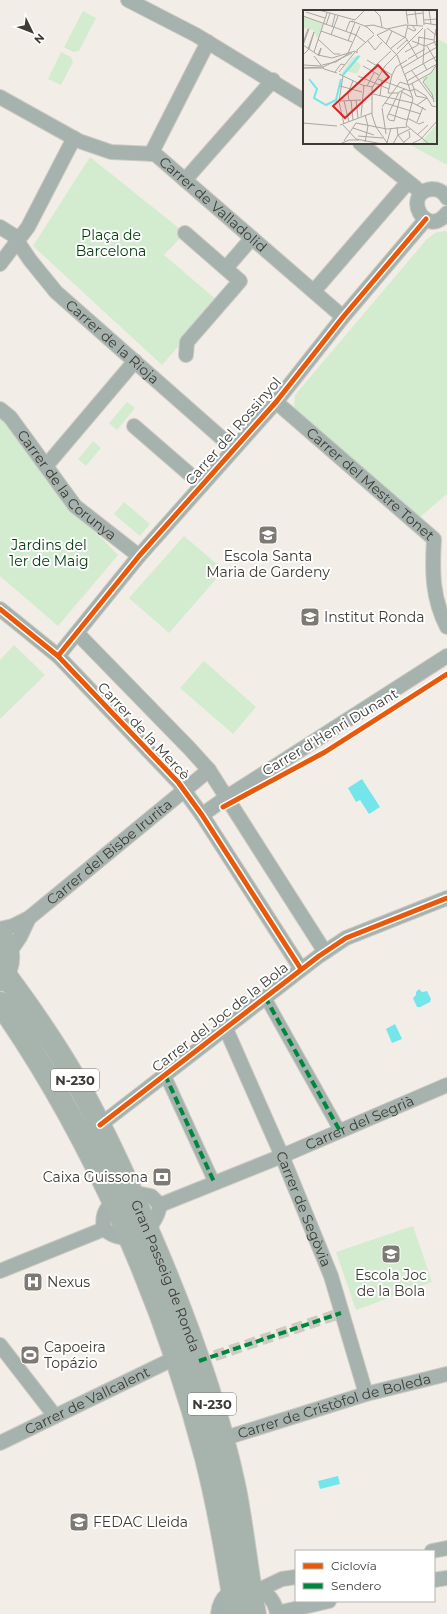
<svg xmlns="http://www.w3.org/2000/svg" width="447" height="1614" font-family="Montserrat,sans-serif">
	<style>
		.green { fill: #d3ebcf }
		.water { fill: #74e5ea }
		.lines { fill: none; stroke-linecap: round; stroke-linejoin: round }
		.pedestrian-tunnel { stroke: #cecac4; stroke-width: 11; stroke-dasharray: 11 5.5; stroke-linecap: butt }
		.pedestrian-casing { stroke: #cdc9c4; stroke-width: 13 }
		.minor-casing { stroke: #cdc9c4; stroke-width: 16 }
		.primary-casing { stroke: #cdc9c4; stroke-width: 24 }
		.pedestrian { stroke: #a5b2ad; stroke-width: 11 }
		.minor { stroke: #a5b2ad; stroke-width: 14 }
		.primary { stroke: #a7b3ad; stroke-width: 22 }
		.quiet { stroke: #00873e; stroke-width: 4; stroke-dasharray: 8 4; stroke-linecap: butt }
		.cycleway-casing { stroke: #fff; stroke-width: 8 }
		.cycleway { stroke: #e8590c; stroke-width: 5 }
		.labels { text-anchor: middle; stroke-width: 4; stroke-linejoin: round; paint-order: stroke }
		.shield { fill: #fff; stroke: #787672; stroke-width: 1 }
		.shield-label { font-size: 13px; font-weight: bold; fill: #3e3b36 }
		.street-label { font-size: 14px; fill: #3e3b36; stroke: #fff }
		.park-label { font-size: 14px; fill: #003a0b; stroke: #fff }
		.poi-label { font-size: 14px; fill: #3e3b36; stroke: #fff; text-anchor: start }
		.inset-river { fill: none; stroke: #74e5ea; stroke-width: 2 }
		.inset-road { fill: none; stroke: #aaa6a0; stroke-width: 1 }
		.view { fill: #d62828; fill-opacity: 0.15; stroke: #d62828; stroke-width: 2 }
		.inset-edge { fill: none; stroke: #3e3b36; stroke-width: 2 }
	</style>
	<rect width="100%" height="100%" fill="#f2eee7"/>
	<path class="green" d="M83,11l13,7 -17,33 -6,1 -9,-5z
		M436,38l11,6v121l-40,-22h29z
		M61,52l10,5 2,5 -12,23 -13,-6z
		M90,157l95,76 -21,22 54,46 -56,64 -129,-119z
		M444,231h3v263l-27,23 -122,-104 -4,-6 1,-12 132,-156 8,-6z
		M127,402l8,6 -18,22 -8,-7z
		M0,417l12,9 56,78 50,51 -60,71 -58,-50z
		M93,441l8,7 -15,18 -8,-7z
		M124,502l26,22 -10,12 -26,-22z
		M184,536l40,34 -55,63 -40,-35z
		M14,645l31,30 -45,44v-59z
		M204,661l52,46 -23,27 -53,-46z
		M413,1226l19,56 -76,28 -20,-58z"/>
	<path class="water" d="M362,779l18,28 -11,7 -9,-14 -4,2 -8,-14z
		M419,989l3,3 5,-1 4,8 -1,3 -10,5h-3l-4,-9 3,-3v-3z
		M395,1024l7,15 -10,4 -6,-14z
		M338,1476l2,8 -20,5 -2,-8z"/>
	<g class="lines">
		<path class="pedestrian-tunnel" d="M199,1361l142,-48"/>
		<g class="pedestrian-casing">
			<path id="pedestrian" d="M265,997l75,134
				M165,1075l50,109"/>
		</g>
		<g class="minor-casing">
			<g id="minor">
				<path d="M128,0l68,35 108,66"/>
				<path id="s1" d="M0,97l79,44 32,11 44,2 188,163"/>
				<path d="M360,143l56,45"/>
				<path d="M151,154l57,-112"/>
				<path d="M185,180l88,-100"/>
				<path d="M447,198c-3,-6 -9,-9 -15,-9 -31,3 -7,52 15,24"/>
				<path id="s2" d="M0,227l13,8 17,25 26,32 178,157"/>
				<path d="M185,233l55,48 -53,61 -1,13"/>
				<path d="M0,264l28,-37 46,-89"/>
				<path d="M226,268l26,-30"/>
				<path d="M314,291l94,-109"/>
				<path id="s3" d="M276,402l158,137c-2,32 -2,59 13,88"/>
				<path id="s4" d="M0,409l10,8 65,89 64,50"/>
				<path d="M134,426l68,59"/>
				<path d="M46,466l89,-105"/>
				<path d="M0,609l58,47 120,126 24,33 99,154"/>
				<path d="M77,633l113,116 19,21 116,182"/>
				<path d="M58,656l81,-100 137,-154 67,-85 83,-98"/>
				<path d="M202,815l25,-18 220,-141"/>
				<path id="s5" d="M0,929l13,-3 16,-8 180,-148"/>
				<path d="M9,953l11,-16 9,-19"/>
				<path id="s6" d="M226,1029l56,127 49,120 35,118"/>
				<path d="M100,1125l219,-169 27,-18 101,-40"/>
				<path d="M141,1194l10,2 9,9c-5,27 -32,44 -56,24 -5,-25 16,-33 37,-35z"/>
				<path id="s7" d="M160,1205l122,-49 165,-71"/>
				<path d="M0,1271l104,-42"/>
				<path d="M0,1345l55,71"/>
				<path id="s8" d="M222,1439l144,-45 81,-20"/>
				<path id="s9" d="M0,1443l175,-85"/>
				<path d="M432,1551l15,-3"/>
				<path d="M434,1580l13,-2"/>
				<path d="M261,1589l21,-10 14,-2"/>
				<path d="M277,1613l52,-12"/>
				<path d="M218,1614c3,-36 54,-36 59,0"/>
			</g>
		</g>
		<g class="primary-casing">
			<g id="primary">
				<path d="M0,935c11,14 11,30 0,45"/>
				<path id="s10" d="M0,968c37,49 73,102 100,158 19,37 35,74 51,112 35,81 66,165 84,251 8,41 12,84 20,125"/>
				<path d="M0,1003c93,133 165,298 206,455 13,51 22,104 30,156"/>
			</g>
		</g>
		<use href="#pedestrian" class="pedestrian"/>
		<use href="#minor" class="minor"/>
		<use href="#primary" class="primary"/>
		<path class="quiet" d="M265,997l75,134
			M165,1075l50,109
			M199,1361l142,-48"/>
		<g class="cycleway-casing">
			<path id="cycleway" d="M0,609l58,47 120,126 24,33 99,154
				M58,656l81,-100 137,-154 67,-85 83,-98
				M223,807l102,-55 122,-78
				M100,1125l219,-169 27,-18 101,-40"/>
		</g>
		<use href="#cycleway" class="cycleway"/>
	</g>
	<defs>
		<g id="school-square" transform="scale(1)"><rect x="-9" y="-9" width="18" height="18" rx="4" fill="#7d7a74" stroke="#fff"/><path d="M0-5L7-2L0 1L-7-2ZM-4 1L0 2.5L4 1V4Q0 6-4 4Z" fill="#fff"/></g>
		<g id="bank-square" transform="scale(1)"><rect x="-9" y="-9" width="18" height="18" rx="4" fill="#7d7a74" stroke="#fff"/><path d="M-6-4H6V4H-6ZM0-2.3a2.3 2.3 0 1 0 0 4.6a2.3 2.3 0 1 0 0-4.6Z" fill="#fff"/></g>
		<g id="hospital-square" transform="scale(1)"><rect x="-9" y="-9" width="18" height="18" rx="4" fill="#7d7a74" stroke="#fff"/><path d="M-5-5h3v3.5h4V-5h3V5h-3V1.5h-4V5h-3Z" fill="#fff"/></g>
		<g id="stadium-square" transform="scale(1)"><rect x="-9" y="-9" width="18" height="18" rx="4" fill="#7d7a74" stroke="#fff"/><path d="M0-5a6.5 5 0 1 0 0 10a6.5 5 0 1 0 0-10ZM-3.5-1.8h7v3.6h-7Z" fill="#fff"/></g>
	</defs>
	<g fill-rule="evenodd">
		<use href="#school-square" x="268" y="535"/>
		<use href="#school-square" x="310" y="617"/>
		<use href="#bank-square" x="162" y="1177"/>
		<use href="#school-square" x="391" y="1254"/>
		<use href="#hospital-square" x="33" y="1282"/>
		<use href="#stadium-square" x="30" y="1355"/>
		<use href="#school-square" x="79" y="1522"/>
	</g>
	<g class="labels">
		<g class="shield">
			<rect x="51" y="1069" width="48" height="22" rx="3"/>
			<rect x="188" y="1393" width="48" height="22" rx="3"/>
		</g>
		<g class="shield-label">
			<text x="75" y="1085">N-230</text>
			<text x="212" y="1409">N-230</text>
		</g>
		<g class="street-label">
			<text dy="5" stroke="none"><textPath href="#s1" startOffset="245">Carrer de Valladolid</textPath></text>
			<text dy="5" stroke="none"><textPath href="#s2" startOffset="162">Carrer de la Rioja</textPath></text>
			<text transform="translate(233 431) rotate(-49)" y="5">Carrer del Rossinyol</text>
			<text dy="5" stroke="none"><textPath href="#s4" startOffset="102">Carrer de la Corunya</textPath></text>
			<text dy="5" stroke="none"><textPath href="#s3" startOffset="125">Carrer del Mestre Tonet</textPath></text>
			<text transform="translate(144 731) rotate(47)" y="5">Carrer de la Mercè</text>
			<text transform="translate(330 732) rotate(-31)" y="5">Carrer d'Henri Dunant</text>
			<text dy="5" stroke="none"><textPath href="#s5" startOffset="135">Carrer del Bisbe Irurita</textPath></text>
			<text transform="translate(220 1017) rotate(-38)" y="5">Carrer del Joc de la Bola</text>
			<text dy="5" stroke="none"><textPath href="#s7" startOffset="216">Carrer del Segrià</textPath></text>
			<text dy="5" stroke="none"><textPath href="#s6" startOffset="196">Carrer de Segòvia</textPath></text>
			<text dy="5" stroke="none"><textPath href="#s10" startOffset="351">Gran Passeig de Ronda</textPath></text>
			<text dy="5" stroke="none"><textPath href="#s9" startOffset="97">Carrer de Vallcalent</textPath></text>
			<text dy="5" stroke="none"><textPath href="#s8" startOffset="117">Carrer de Cristòfol de Boleda</textPath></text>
		</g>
		<g class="park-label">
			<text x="111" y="240">Plaça de<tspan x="111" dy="16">Barcelona</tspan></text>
			<text x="49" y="550">Jardins del<tspan x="49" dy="16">1er de Maig</tspan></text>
		</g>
		<g class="poi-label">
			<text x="268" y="561" text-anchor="middle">Escola Santa<tspan x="268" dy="16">Maria de Gardeny</tspan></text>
			<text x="324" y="622">Institut Ronda</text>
			<text x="148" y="1182" text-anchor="end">Caixa Guissona</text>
			<text x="391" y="1280" text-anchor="middle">Escola Joc<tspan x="391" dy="16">de la Bola</tspan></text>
			<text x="47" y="1287">Nexus</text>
			<text x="44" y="1352">Capoeira<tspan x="44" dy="16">Topázio</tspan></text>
			<text x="93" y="1527">FEDAC Lleida</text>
		</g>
	</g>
	<g transform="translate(303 10)">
		<rect width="134" height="134" fill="#f2eee7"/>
		<path d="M0,6l20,8 -5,15 -5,-9 -10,-2zM56,45l2,1 -5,5 5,4 -4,9 -11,-3 -2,5 -3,-2 11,-16zM134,55v39l-15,-26 10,-5zM134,114l-1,17 -2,3h-14z" fill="#d3ebcf"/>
		<path class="inset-river" d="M40,65l16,-19M6,69l8,10 -3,9 12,7 10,-5 5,-21"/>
		<path class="inset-road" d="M16,0l36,10M71,0l6,6 2,11M112,0l2,15M120,0l1,15M126,0l2,14M3,2l19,6M104,5l16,-2M0,6l53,19 9,7M52,10l10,-10M121,10l13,-1M49,11l15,6 7,7M121,13l13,2M105,14l-2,-14h3M23,15l4,-12M62,16l8,-1 14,4M29,17l3,-12M105,18l6,3 2,-1 -4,-5M124,18l10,8M5,19h1l-6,16 2,-8zM84,19l18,-4 18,1M85,19l18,9 12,21M122,19l-2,34 4,7M133,19l-2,12 3,7M18,21l31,11M43,21l4,-10 3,1M28,25l7,-19M74,25l11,-5M74,25l20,20 8,21M115,27l16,3M15,29l16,15h6M45,31l7,-19M65,31l7,9 7,-8M109,31l13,5 12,-5M83,34l6,-13M0,35l15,10 14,3 23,-7 2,2v-3l17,-15M124,36l10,17M87,39l15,-12 3,-12M94,39l10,-9M11,42l13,-39M102,42l13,-7 1,-8M45,43l12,-27M1,44l5,-5 5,-17 -6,17M15,45l3,-7 -2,8M11,46l10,13 13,4M105,49l17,-10M64,50l25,15M0,55l18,1M19,55l14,-3 13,-9M73,55l15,-14M60,56l16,9M20,57l29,-14M0,58h21M0,58l19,-1M99,58l35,-21M109,61l21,28M32,62l6,-8 4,1M36,62l16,-20M36,64l23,11 11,2M102,64l32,-18M102,65l8,24 -7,26 23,19M55,66l31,13M124,67l-4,5 9,12 2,8M75,69l32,12 5,-2M104,71l30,-17M97,72l9,3 22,-12 6,-9M109,73l4,13 10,2M37,76l22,6M64,76l7,-13M112,79l11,7 6,10 5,1M99,81l-8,30 -5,-1 -2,-3 12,-25 6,-3M99,82l11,6M95,83h-10l4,-18 4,-8 11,-7M70,84l40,9 13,7M77,86l2,-15M48,90l2,20M53,90l2,18M36,91l4,-25M37,91l21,-1M41,91l5,21M46,91l-1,-8 5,-12M36,92l5,22M82,93l36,11M114,95l10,-7M79,97l18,-25M79,98l4,26M86,104l18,6M62,105l3,11 -3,16M58,106l3,-31M104,108l12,6 5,-2M114,112l6,-15M0,113l34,3M37,115l32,-12M40,115l13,14 26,5M94,117l1,8 7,9M50,118l21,7M114,125l11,-10M55,126l25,2M41,131l12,-18 31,6 20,-2M101,132l6,-5 -1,-6M84,133l4,-15M37,134l9,-4h10M85,134l-12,-17 -4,-12v-27l13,-22 38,-38M90,134l5,-9 12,-6M108,134l10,-5 16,-18"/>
		<path class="view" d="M75,55l11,12 -44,41 -12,-12z"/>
		<rect width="134" height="134" class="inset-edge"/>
	</g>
	<rect x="295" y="1550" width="140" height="52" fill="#ffffff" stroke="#b2b1af"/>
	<rect x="303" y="1563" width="20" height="6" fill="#e8590c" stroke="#b2b1af"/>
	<text x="331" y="1570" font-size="12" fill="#3e3b36">Ciclovía</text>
	<rect x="303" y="1583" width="20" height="6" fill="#00873e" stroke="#b2b1af"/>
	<text x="331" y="1590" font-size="12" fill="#3e3b36">Sendero</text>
	<g transform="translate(32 32) rotate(133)" stroke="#ffffff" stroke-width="3" paint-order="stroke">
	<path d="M0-3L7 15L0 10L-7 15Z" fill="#3e3b36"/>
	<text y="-6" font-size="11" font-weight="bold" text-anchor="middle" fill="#3e3b36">N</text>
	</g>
</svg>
